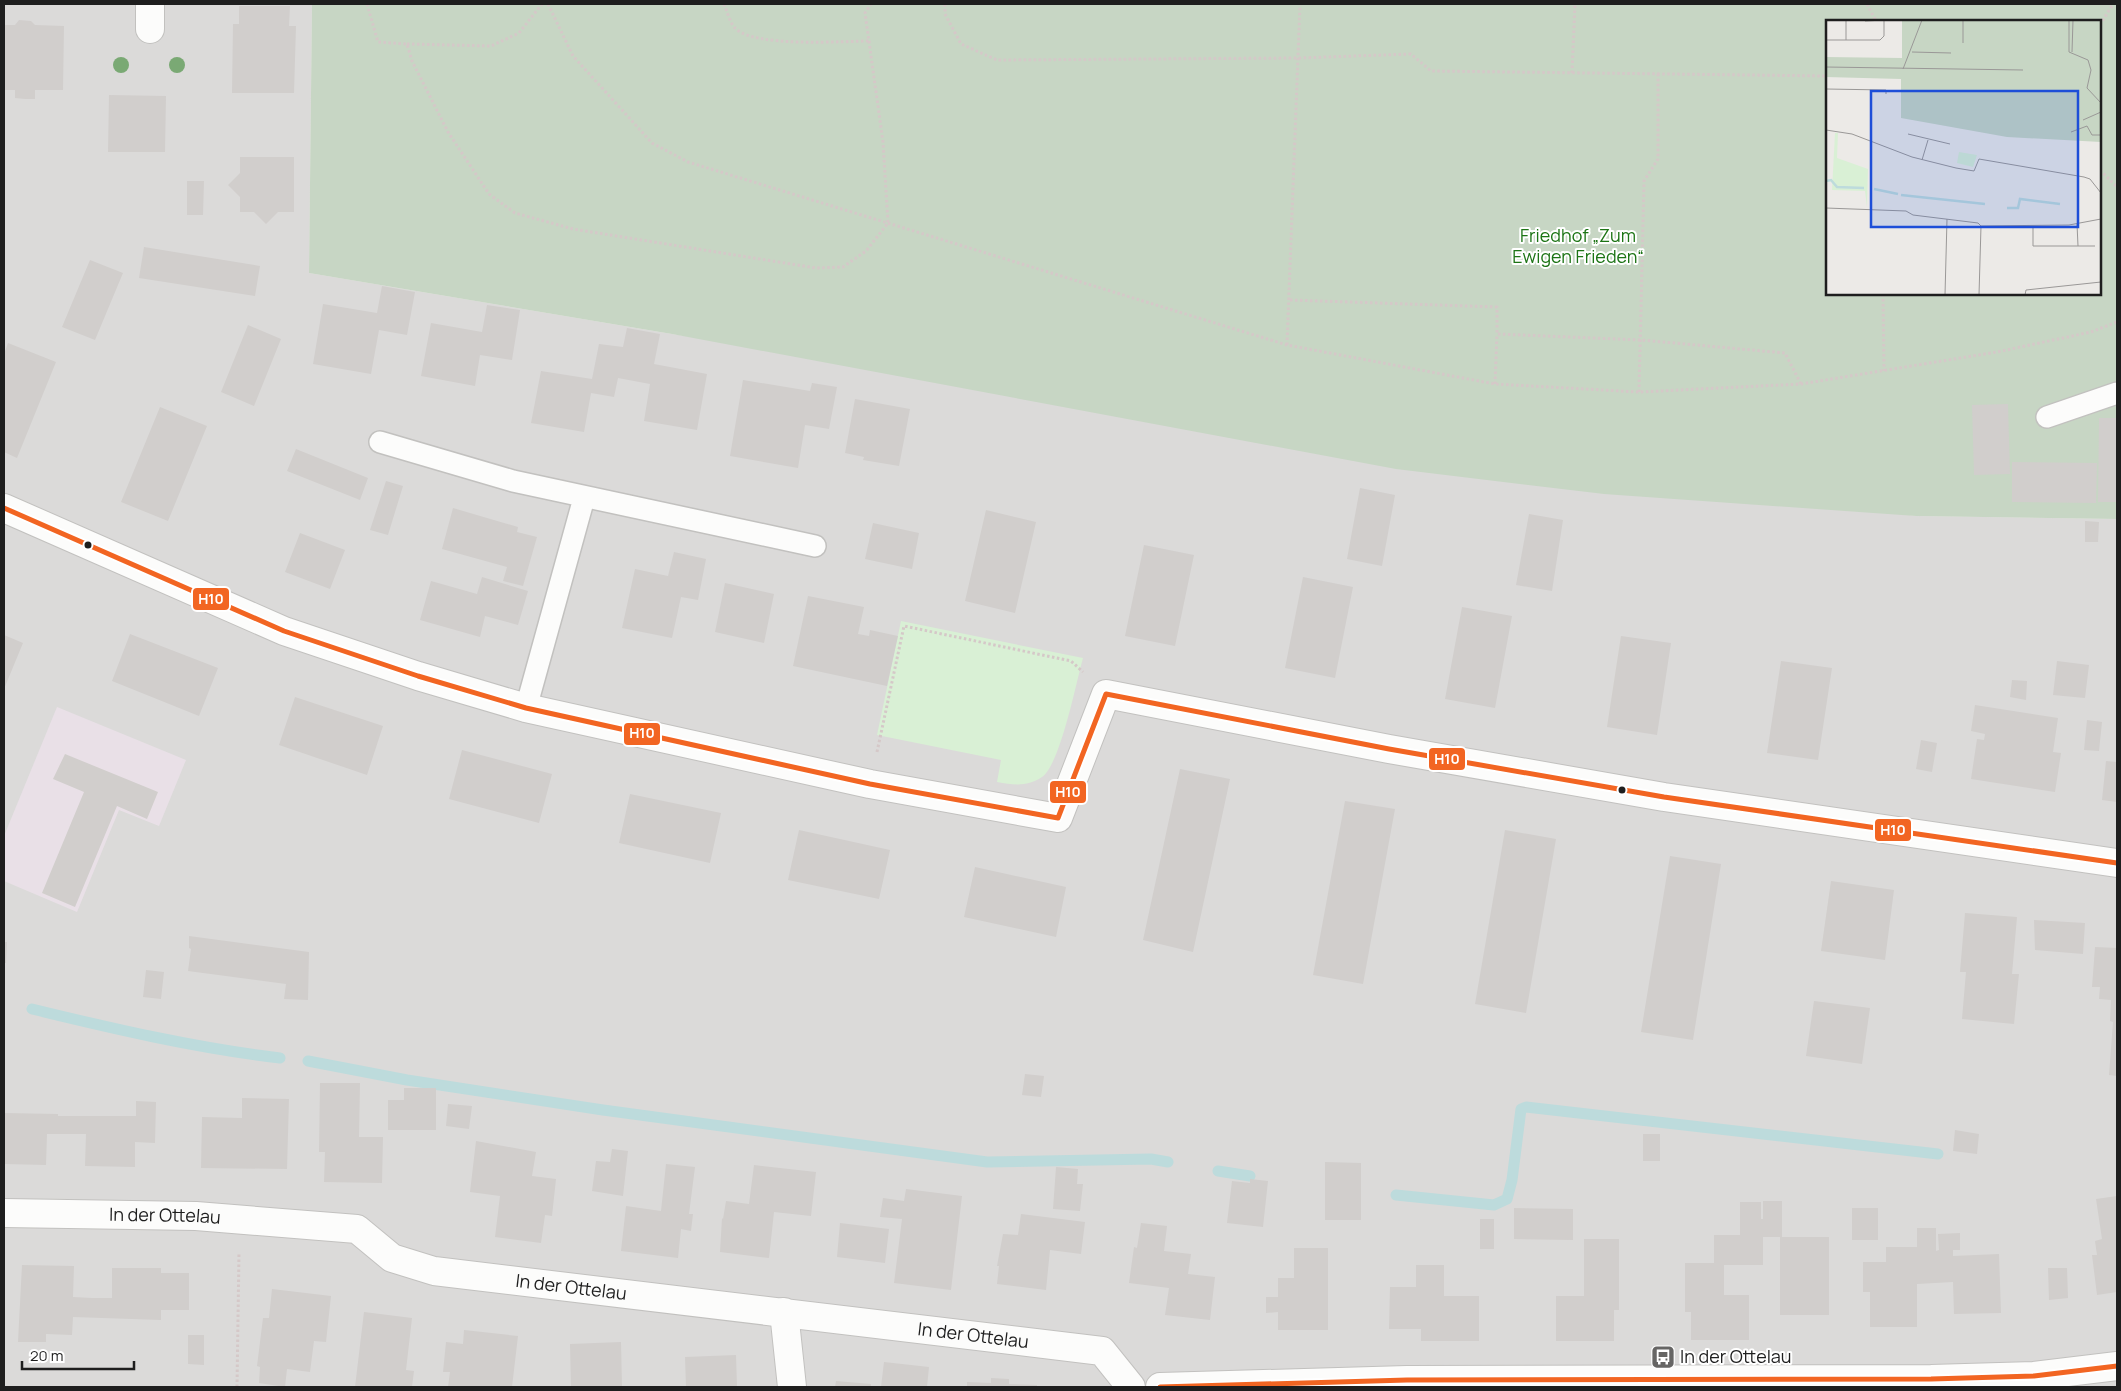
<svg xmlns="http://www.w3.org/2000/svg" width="2121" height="1391" font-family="Manrope,sans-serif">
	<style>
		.residential { fill: #dbdad9 }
		.industrial { fill: #e9e0e7 }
		.cemetery { fill: #c7d6c4; fill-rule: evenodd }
		.park { fill: #d9f0d5 }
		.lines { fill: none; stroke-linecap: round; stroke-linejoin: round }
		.stream { stroke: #bddbdc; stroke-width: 11 }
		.building { fill: #d1cecc }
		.lane-casing { stroke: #c2c1bf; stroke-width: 24 }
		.street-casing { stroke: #c2c1bf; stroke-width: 30 }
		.path { stroke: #d5c8c8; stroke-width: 3; stroke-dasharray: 2.5 2.5; stroke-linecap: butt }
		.lane { stroke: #fcfcfb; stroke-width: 21 }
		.street { stroke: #fcfcfb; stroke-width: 28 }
		.bus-1-casing { stroke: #fff; stroke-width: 9 }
		.bus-1 { stroke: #f26522; stroke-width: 5 }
		.tree { fill: #7aa974 }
		.bus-dot { fill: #1e1e1e; stroke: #fff; stroke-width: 2 }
		.labels { text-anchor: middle; stroke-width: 4; stroke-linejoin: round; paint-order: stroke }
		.park-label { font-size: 18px; fill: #1c7415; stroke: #fff }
		.street-label { font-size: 18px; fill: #1e1e1e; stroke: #fff }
		.poi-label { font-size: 18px; fill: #1e1e1e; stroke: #fff; text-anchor: start }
		.inset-river { fill: none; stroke: #bddbdc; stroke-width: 2.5 }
		.inset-road { fill: none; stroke: #9a9897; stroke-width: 1 }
		.view { fill: #1d4ed8; fill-opacity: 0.15; stroke: #1d4ed8; stroke-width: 2.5 }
		.inset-edge { fill: none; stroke: #1e1e1e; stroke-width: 2.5 }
		.line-badge { stroke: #fff; stroke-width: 2 }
		.badge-label { font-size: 14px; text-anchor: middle; font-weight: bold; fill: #fff }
	</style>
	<rect width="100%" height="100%" fill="#eceae7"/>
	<path class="residential" d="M4,4h308l-3,269 363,61 1244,182 201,3v868h-2113z"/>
	<path class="industrial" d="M57,707l129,53 -27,66 -40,-16 -42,102 -73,-31v-45z"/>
	<path class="cemetery" d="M312,4h1805v515l-201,-3 -312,-22 -208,-25 -724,-135 -363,-61zM1827,21h273v273h-273z"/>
	<path class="park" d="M901,621l182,37c-7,25 -23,107 -41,119 -15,10 -28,8 -45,5l4,-22 -124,-25z"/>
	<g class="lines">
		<path class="stream" d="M32,1009c82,20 164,39 248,49
			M308,1061l99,19 196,30 384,52 164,-3 17,3
			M1218,1171l32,5
			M1396,1195l98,10 13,-6 5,-19 9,-71 5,-2 412,47"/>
	</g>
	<path class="building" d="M239,6h51l-1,20h7l-2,67h-62l1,-69h6z
		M19,20l12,1 4,4 29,1 -1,64h-28v9h-10l-10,-1v-8h-11v-65h11z
		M109,95l57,1 -1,56h-57z
		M240,157h54v55h-16l-12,12 -12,-12h-14v-15l-12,-12 12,-12z
		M187,181h17l-1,34h-16z
		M144,247l116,19 -5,30 -116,-18z
		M90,260l33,13 -28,67 -33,-13z
		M382,286l33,6 -8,43 -28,-5 -8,44 -58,-10 10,-60 54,9z
		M487,305l33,5 -8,50 -32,-5 -5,31 -54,-10 10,-53 51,9z
		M248,325l33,14 -27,67 -33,-14z
		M627,328l33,6 -6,30 53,10 -10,56 -53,-9 6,-37 -32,-6 -4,19 -23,-4 -7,39 -53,-9 10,-52 51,8 7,-35 24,3z
		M8,343l48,19 -39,96 -13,-6v-98z
		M743,380l67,11 2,-8 25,4 -8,42 -24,-4 -7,43 -68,-12z
		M855,399l55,10 -11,57 -36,-6 1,-3 -19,-4z
		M2008,404l2,70 -36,1 -2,-70z
		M160,407l47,19 -39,95 -47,-19z
		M2099,418h18v84h-19z
		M296,449l72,29 -8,22 -73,-29z
		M2012,462l85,1 -1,40 -84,-1z
		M386,481l17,5 -15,49 -18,-5z
		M1360,488l35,7 -13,71 -35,-7z
		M453,508l65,19 -1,5 20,5 -14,49 -20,-5 4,-14 -65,-18z
		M986,510l50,12 -21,91 -50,-12z
		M1529,514l34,6 -11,71 -36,-6z
		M2085,521l14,1 -1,20h-13z
		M873,523l46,10 -7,36 -47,-10z
		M300,533l45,17 -15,39 -45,-17z
		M1144,545l50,10 -19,91 -50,-10z
		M674,552l32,7 -8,41 -17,-3 -9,41 -50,-10 13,-59 33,7z
		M482,577l46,14 -10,34 -33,-9 -5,21 -60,-17 11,-39 46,13z
		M1303,577l50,10 -18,91 -50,-10z
		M725,583l49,11 -10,49 -49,-11z
		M808,596l56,11 -6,27 11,2 1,-6 28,6 -11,50 -94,-20z
		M1462,607l50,9 -17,92 -50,-9z
		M130,634l88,34 -19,48 -87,-35z
		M4,635l19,8 -19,46z
		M1621,636l50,7 -14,92 -50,-8z
		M1781,661l51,7 -14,92 -51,-7z
		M2057,661l32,4 -4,33 -32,-3z
		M2012,680l15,1 -1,19 -16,-3z
		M295,697l88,29 -16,49 -88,-30z
		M1975,705l83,13 -5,34 8,1 -6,39 -84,-13 6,-40 7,1 1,-6 -14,-3z
		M2087,720l15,2 -3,29 -15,-1z
		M1921,740l16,3 -5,29 -16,-3z
		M462,750l90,24 -13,49 -90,-24z
		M65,754l93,38 -11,27 -30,-13 -42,101 -33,-14 42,-101 -31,-13z
		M2106,761l11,1v40l-15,-2z
		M1180,769l50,10 -37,173 -50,-12z
		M630,794l91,19 -11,50 -91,-20z
		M1345,801l50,8 -32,175 -50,-9z
		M799,830l91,20 -11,49 -91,-19z
		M1505,830l51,9 -30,174 -51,-9z
		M1670,856l51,8 -28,176 -52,-8z
		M975,867l91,20 -10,50 -92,-20z
		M1831,881l63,9 -9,70 -64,-9z
		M1965,913l52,4 -5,57h7l-5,50 -52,-5 4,-47h-6z
		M2034,920l51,3 -2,31 -48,-4z
		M189,936l120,16 -1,48 -24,-1 2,-15 -98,-13 3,-22 -2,-1z
		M4,942h3l-1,21h-2z
		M2095,947l22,1v128l-8,-1 4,-53 -3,-1 1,-21 -12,-1 1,-12h-8z
		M146,970l18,2 -3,27 -18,-2z
		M1814,1001l56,7 -8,56 -56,-8z
		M1025,1074l19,2 -3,21 -19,-2z
		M320,1083h40l-1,54h24l-1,46 -58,-1 1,-30h-6z
		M404,1088h32v42h-48v-30h16z
		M242,1098l47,1 -2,70 -86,-1 1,-51 40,1z
		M136,1101l20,1 -1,41 -20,-1v25l-50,-1 1,-32h-39l-1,31 -42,-1v-51l54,1v2h78z
		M448,1104l24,2 -3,23 -23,-3z
		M1955,1130l24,4 -2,20 -24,-3z
		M1643,1134h17v27h-17z
		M476,1141l60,11 -4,24 24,3 -4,37 -7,-1 -4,28 -46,-6 5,-41 -30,-4z
		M612,1149l16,2 -5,45 -31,-5 4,-30 14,1z
		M1325,1162l36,1v57h-36z
		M666,1164l29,3 -6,47h4l-2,17 -10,-2 -3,29 -57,-7 5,-45 35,5z
		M754,1165l62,7 -5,44 -37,-4 -5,46 -49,-6 2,-34 1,1 3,-18 23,3z
		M1056,1167l22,2 -1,15h6l-3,27 -27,-2z
		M1250,1179l18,2 -5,46 -36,-4 5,-42 18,2z
		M906,1189l56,7 -11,94 -57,-7 8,-64 -22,-2 3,-19 21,3z
		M2117,1196v96l-20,3 -5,-40h5l-2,-14 7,-2 -6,-40z
		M1763,1201h19v36h47v78h-49v-78h-17v28h-39v30h25v45h-58v-28h-6v-49h29v-28h26v-33h21v17h2z
		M1514,1208l59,1v31l-59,-1z
		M1852,1208h26v32h-26z
		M1021,1214l64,8 -4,32 -31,-4 -4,40 -49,-6 2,-18h-2l6,-32 15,1z
		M1480,1219h14v30h-14z
		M840,1223l49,6 -4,34 -48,-6z
		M1141,1223l26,3 -3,25 27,3 -3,20 27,3 -5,43 -45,-5 4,-27 -40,-5 5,-36 3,1z
		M1917,1228h19v23l3,-1 -1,-16 22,-1v17h-7v6l46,-2 2,59 -47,1 -1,-32 -36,2v43h-47v-35h-7v-30h23v-15h31z
		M1584,1239h35v71h-5v31h-58v-45h28z
		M1294,1248h34v82h-50v-18l-12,1v-16h12v-19h16z
		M22,1265l52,1 -1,31 19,1h20v-30h49v5h28v37h-28v10l-88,-3 -1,18 -26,-1v8h-28z
		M1416,1265h28v31h35v45h-58v-12h-32l1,-42h26z
		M2048,1268h19l1,30 -19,2z
		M272,1289l59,7 -5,46 -12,-1 -4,31 -23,-3 -2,18 -26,-4 1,-16 -3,-1 6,-48h6z
		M364,1312l48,6 -6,52 8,1 -2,16h-57z
		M464,1330l54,6 -6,51h-64l2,-15h-7l3,-30 17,2z
		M188,1335h16v30l-16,-1z
		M621,1342l1,45h-51l-1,-43z
		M736,1355l1,32h-51l-1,-30z
		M884,1362l45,5 -2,20h-46z
		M991,1378l18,1v5l28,1v2h-70v-5l24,1z
		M836,1381l35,3v3h-36z"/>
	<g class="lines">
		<g class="lane-casing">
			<path id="lane" d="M2047,417l70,-24
				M380,442l133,39 302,65
				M526,708l58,-210"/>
		</g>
		<g class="street-casing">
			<g id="street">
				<path d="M150,29v-25"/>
				<path d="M4,508l280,123 134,45 108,32 344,76 188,34 48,-124 283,55 275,48 453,66"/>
				<path id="s1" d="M4,1213l192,3 161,13 35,29 42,13 668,80 29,36"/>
				<path d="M784,1312l8,75"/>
				<path d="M1160,1387l247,-7 524,-1 103,-3 83,-10"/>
			</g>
		</g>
		<path class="path" d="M367,4l11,38 29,2 5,17 36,71 41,62 26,19 58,16 243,39 27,-1 23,-16 22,-28 -5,-81 -18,-129 6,-9
			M548,4l25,52 79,87 36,19 599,183 208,39 144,8 162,-8 196,-32 94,-20 26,-10
			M724,4c3,7 6,19 11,24 19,20 108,13 136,13
			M945,4v10l16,30 36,16 302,-2 112,-4 20,17 396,5
			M1867,4l9,17
			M2100,25l13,-21
			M407,44l84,2 28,-13 23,-29
			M1572,73l3,-69
			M2100,170l17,17
			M1883,294l1,77
			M1290,300l207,7v27l144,6 144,13 16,31
			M1287,345l13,-341
			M1495,384l2,-50
			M1639,392l5,-211 14,-22v-86
			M877,752l27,-126 167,35 12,11
			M237,1387l2,-135"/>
		<use href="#lane" class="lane"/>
		<use href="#street" class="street"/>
		<g class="bus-1-casing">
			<path id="bus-1" d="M4,508l280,123 134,45 108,32 344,76 188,34 48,-124 283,55 275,48 453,66
				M1160,1387l247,-7 524,-1 103,-3 83,-10"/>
		</g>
		<use href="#bus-1" class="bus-1"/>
	</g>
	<g class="tree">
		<circle cx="121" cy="65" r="8"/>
		<circle cx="177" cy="65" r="8"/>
	</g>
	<defs>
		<g id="bus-square" transform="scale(1.25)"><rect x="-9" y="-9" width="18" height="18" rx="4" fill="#666564" stroke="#fff"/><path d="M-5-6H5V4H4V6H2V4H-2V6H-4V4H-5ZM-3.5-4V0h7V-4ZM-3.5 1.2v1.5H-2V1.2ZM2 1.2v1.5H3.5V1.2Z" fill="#fff"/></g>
	</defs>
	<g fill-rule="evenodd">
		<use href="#bus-square" x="1663" y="1357"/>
	</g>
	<g class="bus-dot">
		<circle cx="88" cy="545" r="4.5"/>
		<circle cx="1622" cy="790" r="4.5"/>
	</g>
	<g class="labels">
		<g class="park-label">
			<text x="1578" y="242">Friedhof „Zum<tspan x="1578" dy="21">Ewigen Frieden“</tspan></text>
		</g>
		<g class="street-label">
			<text dy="6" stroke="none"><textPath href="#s1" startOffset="161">In der Ottelau</textPath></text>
			<text dy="6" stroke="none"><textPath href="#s1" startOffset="581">In der Ottelau</textPath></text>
			<text dy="6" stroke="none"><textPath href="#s1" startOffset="986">In der Ottelau</textPath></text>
		</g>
		<g class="poi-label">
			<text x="1680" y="1363">In der Ottelau</text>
		</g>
	</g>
	<g transform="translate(1826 20)">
		<rect width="275" height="275" fill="#eceae7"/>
		<path d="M76,0h199v122l-94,-5 -106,-19v-39l-75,-2v-20l76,1z" fill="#c7d6c4"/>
		<path d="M9,113h3l-1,25 31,11 -1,38 -2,-16 -33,-1zM133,132l18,3 -4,12 -16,-4z" fill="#d9f0d5"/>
		<path class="inset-river" d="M0,161l5,-1 6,7 27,1M48,169l24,5M75,175l84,9M181,188h11l2,-9 40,5"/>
		<path class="inset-road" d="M243,0v32l19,8 3,10 -4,18 14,15M39,1l19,-1M0,20h54l4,-4v-15M20,20v-20M137,23v-23M86,32l39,1M246,32l1,-32M0,47l197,3M77,49l19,-49M0,69l60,1v4M257,100l18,-8M0,110l26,4 60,23 44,11 18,3 5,-12 105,18 6,2 11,14M245,112l16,-6 5,9h9M82,114l42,10M96,140l6,-20M0,188l80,3 7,4 65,8 3,3 88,-1 32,-6M251,204l1,22M207,206v20h62M119,275l2,-76M153,275l2,-69M199,275l1,-5 75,-8"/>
		<path class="view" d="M45,71h207v136h-207z"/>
		<rect width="275" height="275" class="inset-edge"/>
	</g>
	<g class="line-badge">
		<rect x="192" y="587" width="38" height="24" rx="5" fill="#f26522"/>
		<rect x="623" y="722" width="38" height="24" rx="5" fill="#f26522"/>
		<rect x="1428" y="747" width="38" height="24" rx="5" fill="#f26522"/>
		<rect x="1049" y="780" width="38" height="24" rx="5" fill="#f26522"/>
		<rect x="1874" y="818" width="38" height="24" rx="5" fill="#f26522"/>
	</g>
	<g class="badge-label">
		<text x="211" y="604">H10</text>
		<text x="642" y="738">H10</text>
		<text x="1447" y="764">H10</text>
		<text x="1068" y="797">H10</text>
		<text x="1893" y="835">H10</text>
	</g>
	<rect width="2121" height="1391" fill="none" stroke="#1e1e1e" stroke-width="10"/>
	<path d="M22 1361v8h112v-8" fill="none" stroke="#1e1e1e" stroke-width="2.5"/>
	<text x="30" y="1361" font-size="15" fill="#1e1e1e" stroke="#ffffff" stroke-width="4" paint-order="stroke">20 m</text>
</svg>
